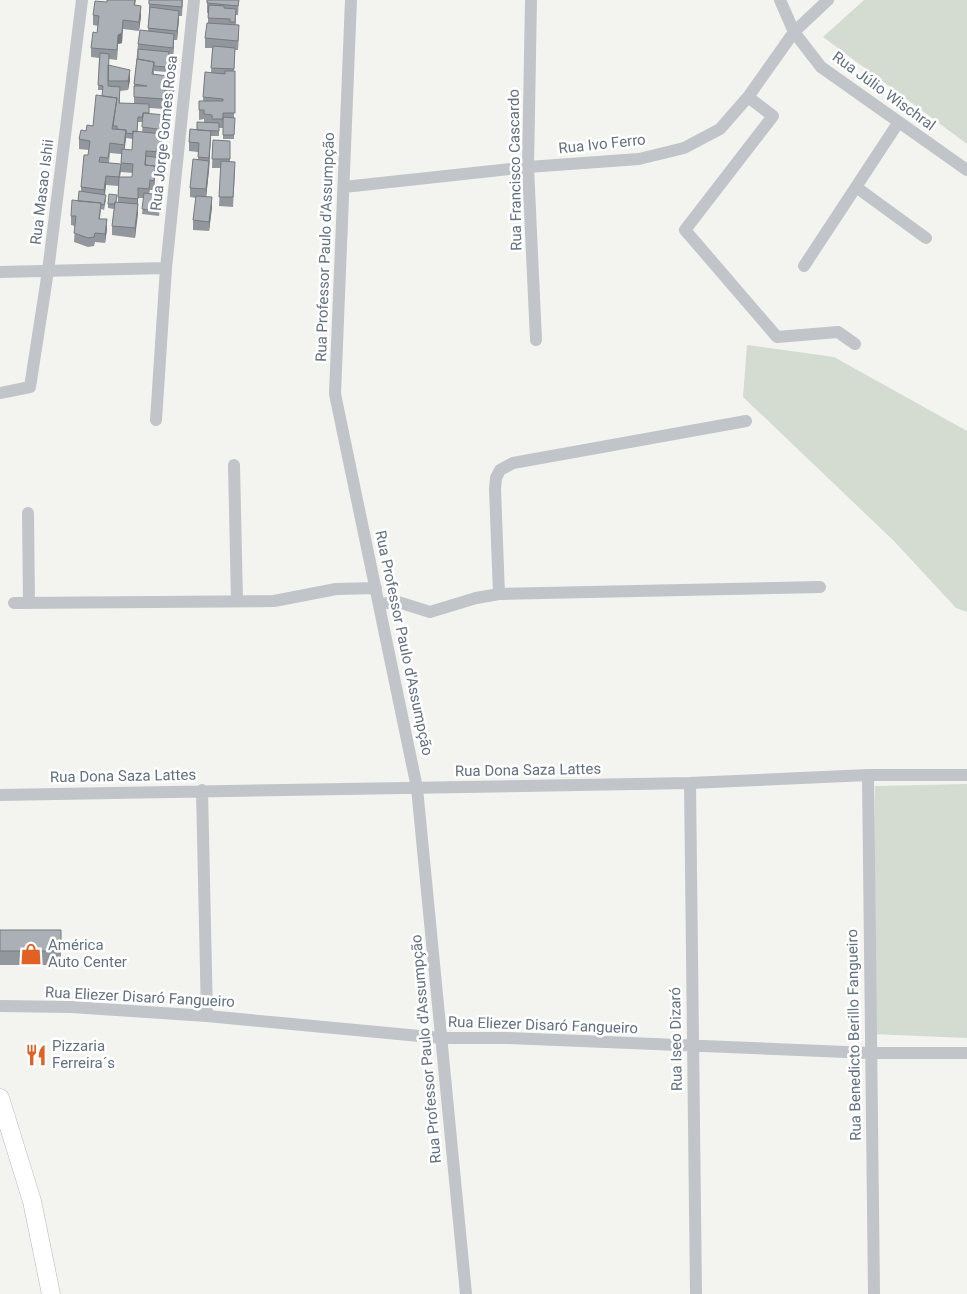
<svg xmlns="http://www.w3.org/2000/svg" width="967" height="1294" font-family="Roboto,sans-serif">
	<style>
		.green { fill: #d4dbd1 }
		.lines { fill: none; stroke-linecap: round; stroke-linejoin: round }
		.secondary-casing { stroke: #b4b8bc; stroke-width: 19 }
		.street { stroke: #c1c4c8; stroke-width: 12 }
		.secondary { stroke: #fff; stroke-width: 18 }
		.wall { fill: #92979d; fill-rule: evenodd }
		.shaded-wall { fill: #777b7f }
		.building { fill: #aab0b6; stroke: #777b7f }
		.labels { text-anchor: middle; stroke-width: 5; stroke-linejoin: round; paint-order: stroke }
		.street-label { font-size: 15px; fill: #637181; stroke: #fff }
		.poi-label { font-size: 15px; fill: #637181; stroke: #fff; text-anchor: start }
	</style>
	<rect width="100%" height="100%" fill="#f3f4f0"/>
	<path class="green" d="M864,0h103v144l-144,-107z
		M747,345l87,12 133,74v181l-11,-4 -62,-67 -151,-144z
		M967,784v254l-96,-4 4,-248z"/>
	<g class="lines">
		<g class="secondary-casing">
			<path id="secondary" d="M0,1098l32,103 19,93"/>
		</g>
		<path class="street" d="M351,0l-16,394 82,394 49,506
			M531,0l-3,167 8,173
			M780,0l14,32 27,35 146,103
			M748,97l25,19 -88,114 92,107 61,-5 17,12
			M344,187l184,-20 111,-8 45,-11 36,-19 28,-32 46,-65 34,-32
			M856,187l70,51
			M804,266l94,-143
			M0,272l166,-4
			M0,393l30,-6 18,-116 34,-271
			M156,420l10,-152 28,-268
			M234,465l3,136
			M28,513l1,89
			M499,594l-4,-105 1,-11 4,-8 13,-7 233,-42
			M14,603l260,-2 62,-12 40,-1
			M379,605l16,-4 35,11 46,-14 23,-4 321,-7
			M868,775l6,519
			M690,783l6,511
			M202,790l5,226
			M0,795l690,-12 178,-8h99
			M0,1006l71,1 136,9 234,22h67l362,15h97"/>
		<use href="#secondary" class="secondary"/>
	</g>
	<path class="wall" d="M136,0l-1,6 6,10 -2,15 -16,-2 -1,14 -4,1 -1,16 -8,-1v6l21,15 -2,10 -8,1v12l14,1v-20l4,-40 10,-13 1,-18v-13h34l-1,16h-3l-2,24h-3l-1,17h-4l-2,15 -13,-1v3l21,12 -2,12 -8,-1 -1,12 -15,-1v5l16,11 -1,15h-2l-1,19 2,4 -2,14h-6l-1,14h-4l-1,4 12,6 -2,16 -17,-2 2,-16h-6l-3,40 -23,-3v-9l2,-17 -6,-1v-4l10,-2v-16l-12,-1 -1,10 1,5 -2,10 -3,-1 -1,10 7,10 -2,14 -10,-1 -1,4 -6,1 -14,-5 1,-16 -4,-1v-9l7,-15 3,-9v-5l7,-32 1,-5 -10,-1v-10l7,-8 7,-5 9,-30 1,-6h-5l1,-32 -8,-1v-9l6,-15 1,-7 -5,-1v-10l14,-13zM138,122h5l-1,10h-5zM126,138l7,1 -1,11 -8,-1zM110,153l11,1v10l-12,-1zM121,172l12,1 -1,4h-12z
		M207,0h32l-1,15h-2v10l3,10 -1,15h-3l-1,21v68h-11v-11h-4v8h-8l-2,34 -3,27 6,10 -3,24 -16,-1v-10l3,-22 -6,-1v-9l8,-29v-7l-9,-1v-9l8,-12 7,-8v-3l-5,1v-19h4l2,-29 6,1 1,-25h-7v-10l3,-15v-10h-1z
		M213,140l17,1v21l5,9 -2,36 -14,-1 2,-38h-9z
		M0,930h61v35h-61z"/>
	<path class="shaded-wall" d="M141,6v10l-2,15v-9z
		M179,11v9l-2,20v-9z
		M123,20l-1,23 -4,1 -1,16 1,-25z
		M174,34v9l-1,14v-9z
		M130,70v10l-2,10v-9z
		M175,77v9l-2,12v-9z
		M165,115v9l-1,15v-9z
		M126,130v9l-2,15v-9z
		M211,131l-2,39 -3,29v-10z
		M162,134v9l-1,19v-10z
		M155,166v9l-1,15v-9z
		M106,176v9l-2,14v-9z
		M138,188v26l-3,24v-10z
		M212,197v10l-3,24v-9z
		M107,219v10l-2,14v-9z"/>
	<path class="building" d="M107,0h28l-1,5 7,1 -2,16 -16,-2 -1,13 -4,2 -1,15 -26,-2 2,-16 4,1 2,-17 -6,-1 2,-14 12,1z
		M149,0h33v7l-33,-3z
		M207,0h32l-1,6 -31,-3z
		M209,5l15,1v2l12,1 -1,13h-5v-3l-22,-1z
		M150,7l29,4 -2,20 -29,-3z
		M207,23l32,2 -1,16 -33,-3z
		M140,30l34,4 -1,14 -35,-4z
		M213,46l22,2 -1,21 -23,-1z
		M138,49l31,3 -2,15 -13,-1v-4l-16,-3z
		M100,53l9,1 -1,32 12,1 -1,16 30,1v9h-6v4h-5l-1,15 -4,-1v3l-7,-1v-3l-9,-1v-3h-4l4,-28 -15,-2 1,-10 -5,-1z
		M137,59l17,3 -2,12 23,3 -2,12 -8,-1 -1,11 -30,-2v-11h13l-13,-2z
		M108,65l22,5 -2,11h-20z
		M225,71h10v42h-12v6h-11v-4l-8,-1v-4h-5v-9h24v-2l-20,-2 2,-25 20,2z
		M96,95l21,3 -5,31 14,1 -2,15 -14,-2 -2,15 -8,-1 -1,5 22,2 -2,13 -13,-1 -2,14 -23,-3 3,-32h4l2,-14 -11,-2 2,-9 5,1 1,-6 6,1z
		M143,113l22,2 -1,15 -22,-3z
		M223,117l12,1 -1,17h-11z
		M197,122l22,1v8l-22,-1z
		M190,129l21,2 -2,27 -11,-1 1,-14 -10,-1z
		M133,131l29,3 -1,18 -15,-1 -1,14 10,1 -1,15 -4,-1 -1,9 -11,-1v11l-20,-2 1,-20h13l1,-13 -12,-1 1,-14 10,1z
		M213,140l17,1v18h-18z
		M146,156l17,2 -2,14 -6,-1v-5l-10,-1z
		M193,159l16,2 -3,28 -16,-1z
		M221,161l14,1 -2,35h-14z
		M79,191l27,4 -2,10 -3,-1v-1l-23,-2z
		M144,193l17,2 -2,16 -17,-2z
		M109,194l8,1 -1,7h-1v2h-7z
		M196,196l16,1 -3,25 -16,-2z
		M72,200l29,3 -2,16h8l-2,15 -10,-1 -1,4 -6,1 -14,-5 2,-17h-5z
		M115,202l23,2 -3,24 -23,-2z
		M0,930h61v21h-61z"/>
	<defs>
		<g id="shop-bare" transform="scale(1.725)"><path d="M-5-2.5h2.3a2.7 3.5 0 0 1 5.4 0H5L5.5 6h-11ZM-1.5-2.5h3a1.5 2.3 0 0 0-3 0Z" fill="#e16122" stroke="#fff" stroke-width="2.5" paint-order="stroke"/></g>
		<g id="restaurant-bare" transform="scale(1.725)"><path d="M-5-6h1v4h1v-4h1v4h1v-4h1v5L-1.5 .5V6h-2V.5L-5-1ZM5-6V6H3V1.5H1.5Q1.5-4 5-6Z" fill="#e16122" stroke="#fff" stroke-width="2.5" paint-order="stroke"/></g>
	</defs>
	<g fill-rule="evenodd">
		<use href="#shop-bare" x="31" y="954"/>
		<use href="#restaurant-bare" x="36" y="1055"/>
	</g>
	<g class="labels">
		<g class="street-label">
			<text transform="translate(884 91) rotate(36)" y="5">Rua Júlio Wischral</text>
			<text transform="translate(164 133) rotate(-84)" y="5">Rua Jorge Gomes Rosa</text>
			<text transform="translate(602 144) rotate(-6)" y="5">Rua Ivo Ferro</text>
			<text transform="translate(515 170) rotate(-91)" y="5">Rua Francisco Cascardo</text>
			<text transform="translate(42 192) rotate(-83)" y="5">Rua Masao Ishii</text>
			<text transform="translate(325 247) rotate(-88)" y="5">Rua Professor Paulo d'Assumpção</text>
			<text transform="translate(404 643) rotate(78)" y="5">Rua Professor Paulo d'Assumpção</text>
			<text transform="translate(528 770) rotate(-1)" y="5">Rua Dona Saza Lattes</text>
			<text transform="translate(123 776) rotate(-1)" y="5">Rua Dona Saza Lattes</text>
			<text transform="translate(140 997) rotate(3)" y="5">Rua Eliezer Disaró Fangueiro</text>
			<text transform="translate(543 1025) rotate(2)" y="5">Rua Eliezer Disaró Fangueiro</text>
			<text transform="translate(854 1035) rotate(-91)" y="5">Rua Benedicto Berillo Fangueiro</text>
			<text transform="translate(676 1039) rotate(-91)" y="5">Rua Iseo Dizaró</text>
			<text transform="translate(426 1049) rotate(-95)" y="5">Rua Professor Paulo d'Assumpção</text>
		</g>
		<g class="poi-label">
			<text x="48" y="950">América<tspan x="48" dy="17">Auto Center</tspan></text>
			<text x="52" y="1051">Pizzaria<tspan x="52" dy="17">Ferreira´s</tspan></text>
		</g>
	</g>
</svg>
